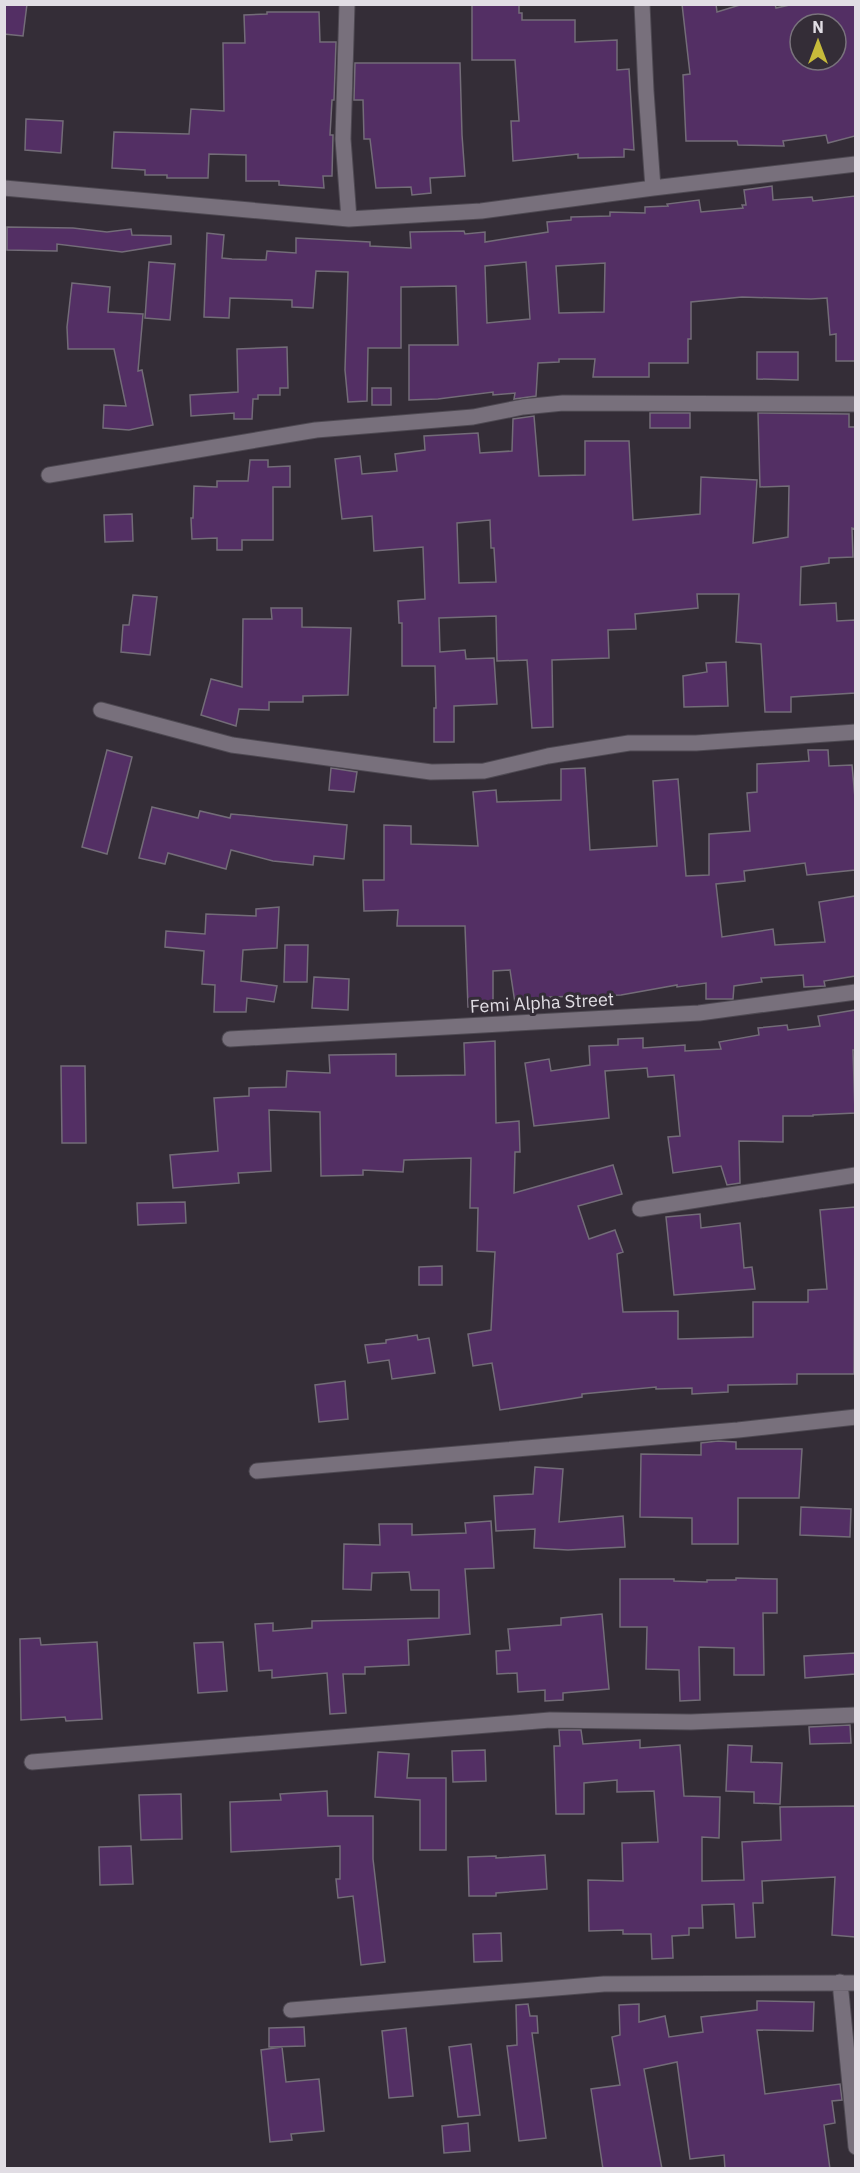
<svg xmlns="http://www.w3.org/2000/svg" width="860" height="2173" font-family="'IBM Plex Sans',sans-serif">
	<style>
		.building { fill: #532f64; stroke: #736c78; stroke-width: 1.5; fill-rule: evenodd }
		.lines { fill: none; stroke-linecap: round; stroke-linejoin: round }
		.minor-casing { stroke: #4e4952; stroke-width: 17 }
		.minor { stroke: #78707c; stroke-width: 15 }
		.labels { text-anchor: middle; stroke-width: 6; stroke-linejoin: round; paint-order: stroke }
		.street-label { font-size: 18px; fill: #e1dde4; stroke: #342d37 }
	</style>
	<rect width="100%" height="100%" fill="#342d37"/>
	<path class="building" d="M4,4h23l-4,32 -19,-2z
		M472,4h47v9h3v7h53v22l42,-2v30l12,-1 5,81 -10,-1v8l-46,1v-4l-65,7 -2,-40h8l-4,-61h-43z
		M682,4h34l1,8 26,-8h32l1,4 18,-4h61v132l-27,7 -2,-8 -43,6 1,5 -46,-1 -1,-4h-51l-3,-66 7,-1zM800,24h36v36h-36z
		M267,12h52l1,30h16l-2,58h-2l-2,35h3l-1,41h-9l1,12 -45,-3v-4h-33v-26l-37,-1 -1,24h-41v-3h-22v-5l-33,-2 2,-36 75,2 2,-25 33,2 -1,-68h22l-1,-28 23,-1z
		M355,63h105l2,72 3,41 -35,2 1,15 -19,2 -1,-8 -35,1 -6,-49h-6l-1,-39h-9z
		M26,119l37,2 -2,32 -36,-3z
		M772,186l1,14 39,-3 1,4 42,-5v165h-19v-27l-6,1 -3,-37 -16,1 -69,-2 -51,5v37h-3v24h-39v14h-56l2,-18h-36v3l-21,1 -2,33 -22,3 1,-6 -22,2v-3l-55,7 -29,1v-55h49l-2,-59 -55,1v61h-33l-1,53 -19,1 -3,-32 3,-98 -32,-1 -3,37 -21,-1v-7l-62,-2 -1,20 -25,-1 3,-84 17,2 -2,23 10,1 34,1 1,-9 29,2v-15l74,4v4l41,2 -1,-16 54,-1 1,3 20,-2v10l63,-10 -1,-10 24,-2v-3l39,-1v-4l35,1v-6l23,-1 -1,-2 32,-4 2,12 42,-4 -1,-3h4l-2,-15zM526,262l4,57 -43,4 -2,-57zM605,263l-1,49 -45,1 -3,-47z
		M7,227l66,1 34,4 24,-3 1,6 39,1v8l-49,8 -65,-8v7l-50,-1z
		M149,262l26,2 -5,56 -25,-2z
		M72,283l38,4 -2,25 35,2 -5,57 4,-1 11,55 -24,5 -26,-2 1,-23 22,1 -12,-57h-46l-1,-22z
		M287,347l1,41h-8v7h-22v4h-5l-1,20h-18v-6l-43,3 -1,-21 48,-3 -1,-43z
		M757,352h41v28l-41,-1z
		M372,388h19v17h-19z
		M650,413h40v15h-40z
		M758,413l91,1v13h6v102l-3,-1 1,29 -24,1v5l-28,4 -1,38 36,-2 1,18 18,-1v73l-64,4v15h-26l-4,-68 -25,-2 3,-48h-42l1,14 -63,6 1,15 -28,1 1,28 -57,2 1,67 -21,1 -5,-68 -30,1 -1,-45 -57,2 1,34 25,-2 1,9 28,-1 3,46 -43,2v36h-20v-34h2l-1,-42h-33v-43h-3l-1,-22 27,-2 -2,-52 -49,4 -2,-35 -30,3 -7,-60 25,-3 2,18 35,-3 -2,-17 30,-4 -1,-14 54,-3 2,20 32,-2 1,-32 21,-3 5,60 46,-1v-34h44l4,79 67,-6 1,-37 56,3 -4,63 35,-6 1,-51 -29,1zM490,520l1,28h3l2,34 -37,1 -2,-60z
		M250,460h18v7l22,-1v21h-17v53h-31v10h-25v-12l-25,1 -1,-21h2l1,-32 23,1v-6h31z
		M132,514l1,27 -28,1 -1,-27z
		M133,595l24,2 -7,58 -29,-3 2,-27h6z
		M271,608h31v19l49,1 -3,67 -45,1v6h-34v8l-30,-1 -3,17 -35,-11 10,-36 31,8 1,-68h29z
		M726,662l2,44 -44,1 -1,-31 24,-4 -1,-9z
		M107,750l25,7 -25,97 -25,-7z
		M808,750h20l1,16 23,-1 3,33v72l-48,5 -2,-12 -61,8 1,10 -29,3 6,53 51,-8 2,16 50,-3 -6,-40 36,-6v80l-31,5 1,5 -21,1 -1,-12 -42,3 1,4 -28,4 -1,13h-27v-16l-29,4v-2l-56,10 -71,2 1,5 -36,1 -5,-33 -17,1v36h-25l-3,-81h-68l1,-16 -34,1 -1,-31h21v-55l27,1v18l67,2 -5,-54 23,-2 1,12 64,-2v-31l24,-1 5,82 67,-4 -4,-65 25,-2 8,97 23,-1v-41l41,-3 -3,-38 10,-1v-28l52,-3z
		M331,768l26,4 -3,20 -25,-2z
		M152,807l46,11 2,-7 30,7 1,-4 116,11 -3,34 -30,-3 -1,9 -40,-4 -42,-11 -5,19 -58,-16 -3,11 -26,-6z
		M279,907l-2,41 -34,2 -2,31 36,5 -3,16 -27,-4 -1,14h-32l1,-27 -13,-1 2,-33 -39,-4 1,-16 39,3 1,-20 50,2v-7z
		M285,945h23l-1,37h-23z
		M314,977l35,2 -1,31 -36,-2z
		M855,1010v40h-2l2,63 -42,2v1h-30v26l-44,-1 1,42 -13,2 -6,-19 -48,7 -5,-36 12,-1 -6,-61 -26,2 -1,-9 -42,3 4,47 -75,8 -9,-63 24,-4 2,12 39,-6 -1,-19 29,-1v-6l25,-1v10l42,-3v6l36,-2 -2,-7 40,-7 -1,-7 29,-3 1,5 32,-4 -2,-10z
		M495,1041l1,82 23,-2 1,31h-5l-1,41 99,-28 9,29 -44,12 11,33 26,-9 8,22 -6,2 6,58 55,-1v28l75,-2v-35h55v-12l19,-1 -7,-79 35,-3 -1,167h-57v10l-69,1v7l-36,2v-6l-36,1v-2l-74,7v3l-82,13 -8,-47 -19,3 -5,-32 23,-4 4,-78 -18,-1 1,-43h-8l1,-50 -67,2 -1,12 -40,-2v5l-42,1 -1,-64 -51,-2 2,61 -33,2 1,10 -66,5 -3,-33 48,-4 -4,-53 35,-2v-8l37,-1 1,-16 43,2 -1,-18 67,-1v22l69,-1 -1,-32z
		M61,1066h24l1,77h-24z
		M185,1202l1,21 -48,2 -1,-22z
		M700,1214l1,14 39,-5 4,45 8,-1 3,22 -81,6 -8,-78z
		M442,1266v19h-23v-18z
		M417,1335l1,5 11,-2 6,35 -43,6 -3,-19 -21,3 -3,-18 21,-2v-3z
		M345,1381l3,38 -29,3 -4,-37z
		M718,1441l18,1v7h66l-3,49h-61v46h-46v-26l-52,-1 1,-63 60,1v-12z
		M535,1467l28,2 -4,53 64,-6 2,31 -57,3 -34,-2 1,-19 -39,2 -2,-35 39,-2z
		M801,1507l50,2 -1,28 -50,-2z
		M491,1521l3,47 -29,1 5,65 -62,6 1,25 -44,2v7h-22l3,39 -16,1 -3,-41 -55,5v-8l-13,1 -4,-47 18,-1v8l39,-3v-7l127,-3v-28h-28l-2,-18 -37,1 -1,17 -28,-1 1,-45 36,1 -1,-21h33v11l54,-2 -1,-10z
		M736,1578l41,1v34h-14l1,62h-30v-27l-35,-1 1,53 -20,1 -1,-31 -33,-1 1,-42h-27v-48h54v2l33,1v-2h29z
		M602,1614l7,75 -46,4v7l-18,1v-11l-27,2 -1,-19 -20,1 -1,-23 14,-1 -2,-21 53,-4v-7z
		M40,1638l1,7 56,-3 5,77 -36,2 -1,-4 -44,3 -1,-81z
		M223,1642l4,49 -29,2 -4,-50z
		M855,1653v21l-50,4 -1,-22z
		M850,1725l1,18 -41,1 -1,-17z
		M559,1730h22l2,14 57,-4v8l40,-3 4,51 36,1 -1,41 -17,-1v44l42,-1 -2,-38 39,-2 -1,-33 75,-1v131l-23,-2 3,-58 -73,4 1,22h-10l2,34 -19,1 -2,-34 -32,1 1,23h-14v7l-17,1 1,22 -21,1 -1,-25h-28v-4l-34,1 -1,-51 35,1 -1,-38 36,-1 -4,-51 -37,1v-12l-33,3v31h-28l-2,-68h6z
		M728,1745l24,1 -1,16 31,1 -2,41 -26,-1v-11l-28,-1z
		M485,1750l1,31 -33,1 -1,-31z
		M378,1752l31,2 -2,24h39v72h-26v-50l-45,-3z
		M327,1791l1,25h45v43l12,103 -24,3 -8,-69 -15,2 -2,-19h4v-33l-109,6 -1,-50 51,-2 -1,-6z
		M181,1794l1,45 -41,1 -2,-45z
		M131,1846l2,38 -33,1 -1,-38z
		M545,1855l2,34 -51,4v3h-27l-1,-39 28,-1v2z
		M501,1933l1,28 -28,1 -1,-28z
		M757,2001l57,1 -1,29 -56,-1 8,64 75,-10 2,16 -10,1 3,22 -11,2 6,44h-105l-1,-14 -34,4 -13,-97 -33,7 18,100h-59l-12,-80 29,-4 -8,-48 8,-2 -1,-30 20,-1v18l26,-6 4,21 34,-5 -2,-15 56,-7z
		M528,2004l2,12h7l1,17h-6l14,105 -27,3 -12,-95 10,-1 -1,-40z
		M304,2027l1,19 -36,1v-19z
		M406,2028l7,68 -24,2 -7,-67z
		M471,2044l9,71 -22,2 -9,-70z
		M282,2047l4,35 33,-3 5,52 -33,3 1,6 -22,2 -9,-92z
		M468,2123l2,28 -26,2 -2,-27z"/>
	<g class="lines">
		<g class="minor-casing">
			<path id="minor" d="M347,4l-4,135 6,80
				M642,4l4,87 7,97
				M4,188l345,31 132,-8 172,-23 203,-24
				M49,475l267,-45 157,-13 50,-10 40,-4 293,1
				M101,710l131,35 199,27 53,-1 64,-15 81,-13h67l160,-11
				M230,1039l469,-26 157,-21
				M640,1209l216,-34
				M257,1471l481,-41 118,-13
				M32,1762l518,-42 141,2 165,-7
				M840,1982l16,165
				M291,2010l313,-26 252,-1"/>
		</g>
		<use href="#minor" class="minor"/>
	</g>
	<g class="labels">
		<g class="street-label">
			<text transform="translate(542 1003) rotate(-3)" y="6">Femi Alpha Street</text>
		</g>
	</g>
	<rect width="860" height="2173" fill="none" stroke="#e1dde4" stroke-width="12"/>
	<g transform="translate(818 42)"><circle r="28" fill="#342d37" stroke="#79737c" stroke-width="1.5"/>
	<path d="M0-4.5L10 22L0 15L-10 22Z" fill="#c7bb3b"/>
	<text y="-9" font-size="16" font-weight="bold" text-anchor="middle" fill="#e1dde4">N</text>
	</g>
</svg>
